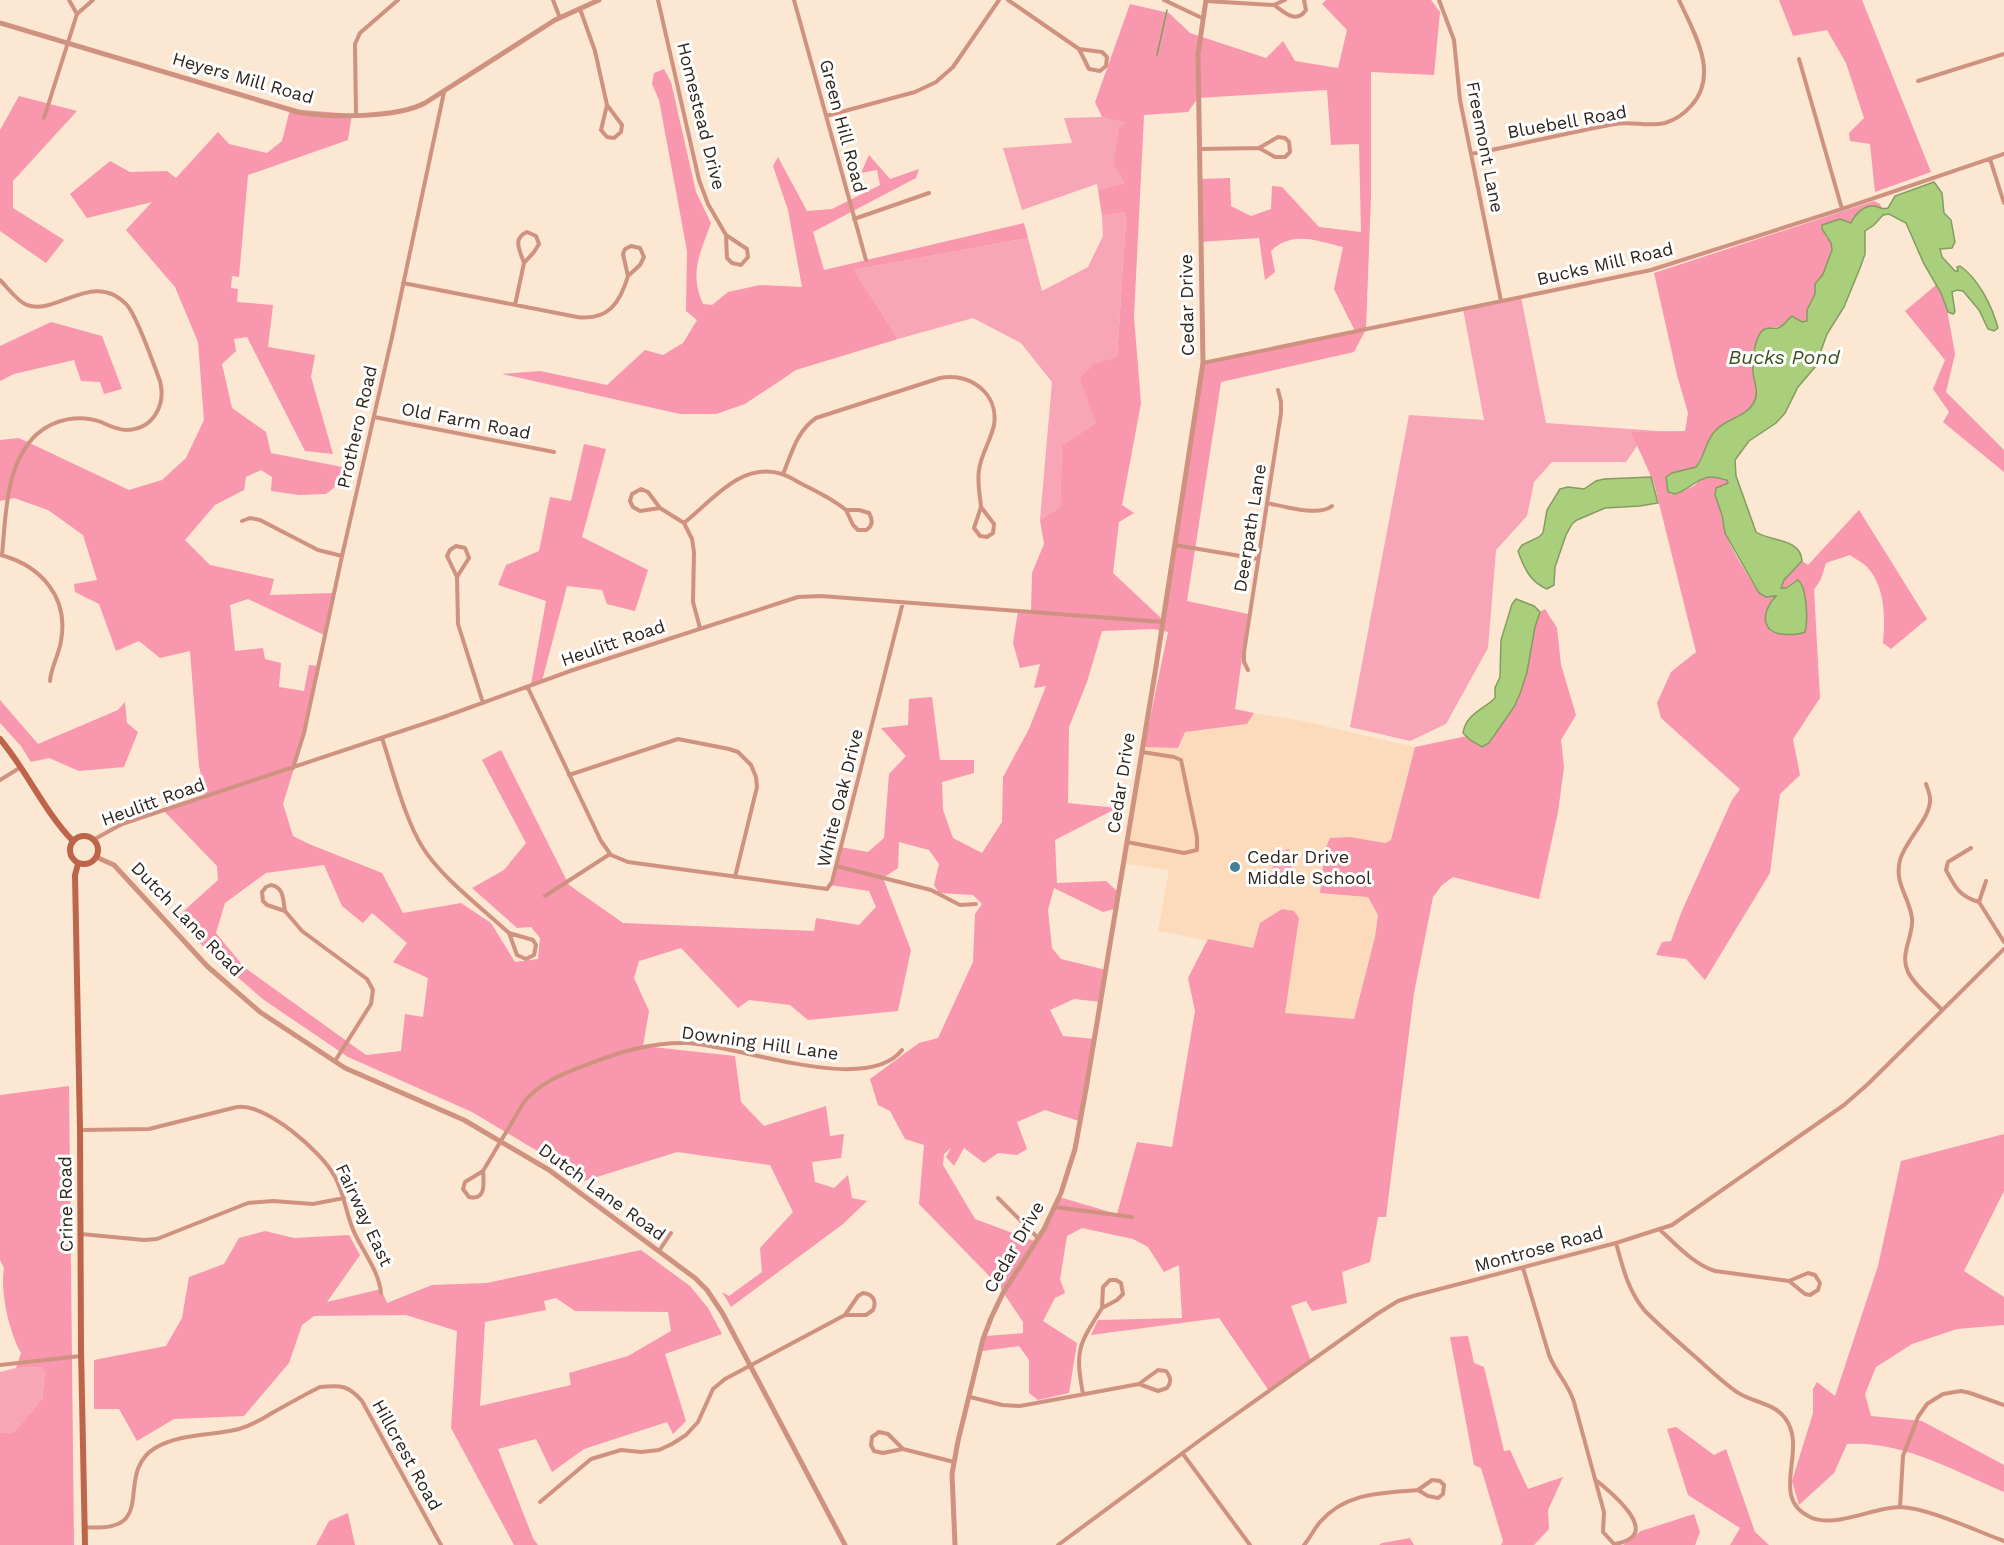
<svg xmlns="http://www.w3.org/2000/svg" width="2004" height="1545" font-family="'Work Sans',sans-serif">
	<style>
		.built { fill: #fbdbbb }
		.green { fill: #f7a5b7 }
		.forest { fill: #f897ad; fill-rule: evenodd }
		.water { fill: #a9cf7c; stroke: #849c5f; stroke-width: 1.5 }
		.lines { fill: none; stroke-linecap: round; stroke-linejoin: round }
		.stream { stroke: #849c5f; stroke-width: 1.5 }
		.minor { stroke: #d09280; stroke-width: 4 }
		.tertiary { stroke: #d09280; stroke-width: 5 }
		.secondary { stroke: #be644b; stroke-width: 6 }
		.poi-dot { fill: #438296; stroke: #fff; stroke-width: 2 }
		.labels { text-anchor: middle; stroke-width: 6; stroke-linejoin: round; paint-order: stroke }
		.street-label { font-size: 18px; fill: #2e251b; stroke: #fff }
		.poi-label { font-size: 18px; fill: #2e251b; stroke: #fff; text-anchor: start }
		.water-label { font-size: 20px; font-style: italic; fill: #3b5319; stroke: #fff }
	</style>
	<rect width="100%" height="100%" fill="#fce7d2"/>
	<path class="built" d="M1254,713l49,8 112,26 -24,93 -6,3 -35,-6 18,60 10,18 -3,22 -21,82 -70,-6 -31,-64 -95,-18 11,-61 -43,-6 18,-117 41,-15 62,-8z"/>
	<path class="green" d="M1102,117l25,6 -2,60 -27,7 -1,-6 -75,26 -19,-62 69,-5 -8,-25z
		M1124,212l2,6 -9,141 -21,4v60l-34,22 -2,62 -20,13 12,-138 -31,-39 -48,-25 -75,21 -44,-69 174,-32 14,53 46,-24 15,-31 -1,-20z
		M1521,297l25,126 126,9 -29,5 -17,25h-74l-18,20 -7,34 -31,34 -8,98 -42,76 -36,17 -60,-14 59,-312 75,5 -21,-111z
		M1289,849l2,11 -19,3 -2,-10z
		M1291,861l2,10 -19,4 -2,-11z
		M42,1367l3,3 -3,29 -28,33 -14,1v-61l16,-4z"/>
	<path class="forest" d="M1326,0h105l9,12 -6,63 -63,-3v124l-5,133 -12,23 -133,30 -34,219 61,13 -13,95 19,4 -7,11 -62,8 -7,16 -34,-1 24,-115 -14,-3 -52,2 -15,51 -18,45 -1,76 49,5 -62,32 2,43 49,-2 11,10 -3,18 -11,3 -49,-24 -6,22 4,38 9,11 45,11 -5,32 -27,-3 -24,11 13,26 32,3 -16,82 -34,-11 -28,12 10,27 -10,6 -19,-2 -14,10 -20,-15 -10,18 -8,-9 5,-9 -7,6 -1,11 32,54 62,23 22,-45 58,17 20,-72 35,5 23,-136 -7,-33 20,-39 45,9 7,-25 22,-14 12,2 5,7 -14,95 69,6 21,-82 3,-22 -10,-18 -48,-4 5,-43 5,-12 20,-1 35,6 6,-3 24,-93 52,-11 3,4 50,-46 7,-22 8,-45 5,-15 5,-3 12,19 4,37 15,50 -15,25 3,27 -6,45 -19,87 -86,-22 -11,8 -9,12 -19,96 -28,224h-8l-8,45 -28,10 5,31 -35,8 -6,-10 -15,5 20,55 -42,30 -50,-73 -128,17 7,-15 84,-2 -3,-53 -15,7 -16,-25 -15,-8 -51,-11 -15,8 -7,43 5,14 -10,5 -12,23 34,22 -8,50 -31,7 -9,-7v-33l-10,-14 -37,5 4,-15 37,-3v-11l-24,-36 -80,-82 5,-59 -19,-6 -15,-28 -12,-6 -8,-26 49,-36 19,-5 35,-76 2,-48 7,-10 -9,-9 -34,-2 -5,-8 5,-21 -10,-14 -30,-8 -1,26 -15,10 28,72 -13,61 -90,9 -18,-15 -41,-5 -11,8 -57,-60 -42,13 -5,17 15,33 -6,35 92,10 6,46 23,24 62,-20 4,30 14,-2 -3,24 -29,4 3,20 19,6 14,-13 4,23 15,3 -24,23 -112,83 -9,-15 7,4 33,-24 -2,-24 33,-36 -23,-47 -93,-13 -93,29 -13,-10 -99,-59 -124,-55 -84,-57 -57,-49 -30,-34 41,-37 -1,-14 -54,-56 42,-15 -6,-29 -9,-115 -30,7 -21,-17 -23,10 -17,-47 -24,-12 -1,-8 23,-4 -14,-45 -35,-25 -34,-12 -14,3v-61l19,-2 110,52 33,-10 24,-22 18,-38 -6,-78 -23,-55 -49,-57 26,-28 -65,16 -17,-24 40,-33 20,11 37,-1 9,7 42,-46 11,12 38,9 15,-12 8,-32 62,5 -4,26 -100,35 -9,102 -7,-1 -1,12 7,1 -1,13 36,3 -5,42 47,8 -4,22 22,77 -28,-3 -58,-114 -13,2 2,12 -14,13 10,44 34,24 5,21 76,15 3,7 -24,19 -27,1 -28,-4 1,-14 -11,-7 -15,7 -2,13 -29,15 -30,35 25,25 64,14 -4,16 63,-2 -9,42 -76,-36 -18,6 5,46 28,-3 2,11 16,4 -2,24 25,4 5,-26 9,1 -23,99 -12,39 10,32 16,8 73,29 21,40 58,-10 30,20 24,39 23,-3 2,-21 -9,-11 -14,1 -45,-40 32,-18 22,-27 -44,-83 19,-10 68,135 54,38 191,8 2,-13 43,7 17,-18 -7,-16 -39,-6 10,-38 28,5 16,-14 5,-64 17,-18 -25,-28 27,-3 1,-26 23,-2 8,63h34v13l-32,9 1,28 10,28 29,15 20,-31 1,-45 26,-48 17,-43 -12,2 6,-24 -20,4 -7,-25 5,-32 13,1 1,-39 12,-29 -4,-24 20,-13 2,-62 34,-22 -16,-45 16,-15 21,-5 9,-140 -2,-6 -22,4 -4,-26 27,-7 -11,-19 5,-36 7,-5 -24,-6 -7,-15 35,-98 39,9 21,20 76,25 17,-17 12,20 43,7 9,-38 -25,-26zM1327,90l4,55 28,-1 2,88 -42,-5 -37,-40 -10,-1 -1,23 -20,7 -20,-10 -1,-28 -31,1 1,63 59,-4 6,42 10,-8 -4,-21c21,-21 47,-10 72,-4l-9,42 21,42 -154,34 -40,253 -48,-45 6,-51 15,-9 -12,-8 19,-102 -7,-86 10,-202 44,-3 10,-14zM324,865l18,41 21,17 9,-10 35,30 -14,19 35,16 -5,39 -18,-3 -4,37 -35,4 -122,-88 -28,-34 9,-30 41,-30z
		M1779,0h83l69,172 -56,20 -5,-48 -20,-3 -1,-8 15,-15 -18,-55 -19,-33 -34,6z
		M664,69l7,13 25,110 15,31c-11,31 -22,49 -8,81l9,1 16,-13 32,-7 42,2 -14,-77 -15,-44 5,-9 29,54 25,-2 48,-24 -3,-15 -16,3 8,-18 21,24 29,-10 -3,9 -103,54 11,38 200,-47 4,15 -174,32 44,69 -102,31 -51,34 -29,10h-36l-178,-40 38,-3 67,14 38,-35 18,5 20,-12 14,-23 -11,-9 1,-60 -28,-151 -7,-16 2,-11z
		M19,96l58,15 -64,70v27l51,32 -18,23 -46,-32v-101z
		M1874,201l6,3 2,5 -11,-3 -18,11 -2,6 -7,-3 -23,6 5,11 4,4 2,9 -9,24 -8,10v10l-5,8 -3,19 -5,1 -10,-6 -10,10 -13,2 -13,16 -4,27 5,16 -2,14 -3,5 -14,11 -9,3 -23,27 -10,20 -30,14 2,11 3,2 8,-1 15,-7 7,-7 13,-2 13,3 1,3 -6,2 -7,10c6,12 6,24 10,36 6,19 23,44 34,62l13,4 4,-1 -6,7 -5,14 6,15 18,3 15,-2c5,-14 1,-37 -3,-51l-6,-1 -12,8 -2,-1 3,-8 18,-19 6,4 51,-55 68,109 -36,30 -8,-6c2,-25 3,-57 -17,-77 -4,-4 -11,-7 -16,-11l-24,8 -5,16 -7,11 6,108 -27,41 7,36 -20,19 -10,79 -65,107 -19,-21 -30,-4 6,-13 9,-1 10,-28 51,-113 8,-11 -79,-71 -4,-15 14,-31 25,-20 -42,-169 -23,-51 54,-1 3,-18 -11,-38 -23,-102z
		M1936,285l10,19 9,50 -9,38 58,58v22l-61,-50 6,-10 -16,-23 12,-29 -40,-49z
		M51,322l51,14 20,53 -18,5 -4,-12 -19,-1 -7,-21 -60,14 -14,7v-35z
		M584,444l22,5 -24,88 66,33 -13,41 -28,-7 -5,-14 -35,-4 -25,95 -11,3 15,-83 -48,-16 8,-20 33,-14 11,-54 21,4z
		M0,700l38,44 80,-34 7,-8 2,21 11,9 -14,35 -45,4 -30,-13 -18,4 -10,-16 -21,-23z
		M69,1086l5,459h-74v-112l14,-1 28,-33 3,-28 -3,-4 -26,1 5,-15c-12,-22 -21,-61 -17,-85l-4,-8v-165z
		M2004,1134v57l-40,80 40,26v28l-47,4 -45,15 -36,23 -11,27 6,22 51,5 82,44v27c-49,-21 -103,-52 -157,-48l-13,29 -35,32 -7,-24 21,-68v-24l4,-7 18,14 43,-130 23,-105z
		M265,1231l29,7 55,-3 11,20 -33,47 54,-13 6,14 45,-18 55,-2 154,-33 49,36 18,22 14,26 -57,20 21,67 -13,13 -6,-12 -83,27 -32,23 -16,-33 -38,10 35,89 5,7h-24l-63,-117 6,-97 -51,-16 -92,1 -12,9 -13,38 -45,53 -70,3 -37,22 -18,-32h-25v-49l72,-14 16,-28 7,-41 35,-13 15,-26zM556,1298l19,13 93,1 3,19 -43,25 -59,17 2,12 -91,21 5,-84 61,-12 -2,-9z
		M1468,1336l6,27 10,4 20,84 6,-1 18,39 35,-12 -15,33 1,19 -15,16h-33l2,-4 -22,-73 -7,-3 -24,-128z
		M1676,1427l38,28 12,-6 29,83 14,13h-39l10,-17 -52,-33 -21,-66z
		M348,1513l7,32h-39l13,-24z
		M1694,1514l6,18 -5,13h-72l18,-14z
		M1410,1538l4,7h-35l3,-2z"/>
	<path class="water" d="M1934,182l8,11 2,20 7,7 4,22 -3,6 -12,1 2,8 13,14h3l-1,-4 3,-1c18,12 32,40 38,62l-4,3 -6,-2 -9,-19 -16,-19 -6,-1 -5,2 3,20 -2,2 -5,-2 -7,-19 -17,-29 -18,-41 -17,-9 -6,1 -9,10 -9,6v23l-5,14 -16,39 -17,27 -12,33 -17,20 -13,26 -9,10 -27,18 -14,19 1,16 20,56c15,10 45,6 46,29l-18,19 -3,8h5l12,-8c9,7 10,41 7,52 -7,3 -16,3 -24,2 -17,-2 -19,-17 -11,-30 1,-3 4,-5 6,-8l-10,1 -7,-4 -34,-60 -3,-18 -7,-20 1,-7 12,-5 -1,-3c-4,0 -9,-3 -14,-3 -14,-1 -24,13 -38,17l-7,-2 -2,-15 6,-4 24,-6c9,-11 9,-26 20,-37 10,-11 29,-13 37,-26 7,-11 1,-21 0,-31 -1,-11 1,-32 8,-41 5,-6 11,-3 17,-4 7,-2 9,-9 14,-12l10,6 5,-1v-11l8,-16v-10l8,-10 9,-24 -1,-7 -9,-14v-4l18,-6 11,4c3,-8 13,-18 23,-17 6,1 7,4 14,2l7,-12z
		M1651,477l7,26 -18,3 -35,2 -28,12 -5,4 -6,11 -11,32 -1,18 -7,4c-17,-7 -23,-21 -29,-38l4,-6 17,-8 4,-4 4,-23 13,-21 8,-2 16,2 12,-8 8,-2z
		M1516,599l18,7 6,6 -5,15 -8,45 -7,22 -6,13 -25,36 -7,4 -12,-7 -7,-7c3,-19 20,-23 32,-35v-10l5,-11 1,-37 11,-36z"/>
	<g class="lines">
		<path class="stream" d="M1157,55l10,-45"/>
		<path class="minor" d="M553,0l7,18
			M658,0l41,180 9,24 18,31
			M794,0l72,260
			M1008,0l71,49
			M1164,0l38,18
			M1285,0l-11,5c11,8 22,19 32,5l-2,-10
			M1439,0l15,40 6,60 41,201
			M1206,1l68,4
			M580,9l15,42 12,54
			M77,14l16,-14
			M1079,49l23,3 5,5 -1,9 -6,5 -11,-2z
			M1799,59l43,150
			M1918,81l86,-27
			M607,105l15,20 -1,7 -7,6 -7,-1 -6,-7z
			M356,114l-1,-70 5,-11 38,-33
			M826,116l89,-24 21,-10 17,-15 46,-67
			M44,118l33,-104 -8,-14
			M1278,137l7,1 4,4 1,10 -5,5h-10l-16,-9z
			M1200,149l59,-1
			M1471,154c48,-9 95,-21 144,-30 16,-3 33,3 50,-1 10,-3 19,-9 26,-17 29,-32 3,-73 -12,-106
			M1990,159l14,44
			M854,219l75,-26
			M527,232l9,4 3,8 -5,8 -10,11c-4,-12 -12,-25 3,-31z
			M726,235l21,14 1,8 -7,8 -9,-2 -5,-5z
			M631,246l9,2 4,9 -4,8 -12,11 -5,-22 2,-5z
			M0,280c8,8 17,21 27,25 30,11 66,-36 100,0 11,13 26,58 33,76 6,23 -6,48 -33,49 -10,0 -17,-4 -26,-8 -21,-8 -47,-3 -64,12 -32,30 -31,81 -35,121
			M403,283l174,34c31,4 43,-14 51,-41
			M515,305l9,-42
			M1203,363l448,-93 191,-61 162,-55
			M374,417l180,35
			M783,474c9,-21 13,-42 33,-56l124,-40c29,-6 59,15 54,47 -3,15 -13,29 -15,45 -2,12 1,25 2,37
			M641,489l7,3 12,16 -20,3 -7,-4 -3,-6 2,-7z
			M1267,503c16,3 52,14 65,3
			M981,507l13,17 -1,9 -6,4 -7,-1 -6,-8z
			M660,508l24,15 8,16 2,13 -1,50 7,26
			M846,510h13l10,3c4,7 4,13 -3,17h-8l-5,-5z
			M242,521l8,-3 10,2 58,30 24,6
			M684,523c28,-22 57,-62 98,-49 7,2 14,7 20,10 16,8 31,15 44,26
			M1175,545l83,14
			M456,546l9,2 4,10 -12,19 -10,-21 3,-6z
			M1,555c40,11 68,42 60,86 -2,14 -10,26 -11,40
			M457,577l1,47 25,79
			M1248,670l-4,-8v-10l37,-239v-11l-3,-12
			M528,688l73,153 10,14 17,7 199,27 5,-7 71,-280
			M382,738c11,33 23,82 41,110 19,30 59,60 86,85
			M293,768l11,-35 38,-177 50,-219 52,-245
			M569,775l109,-36 51,10 9,3 13,13 5,12 1,10 -22,90
			M0,780l21,-13
			M1926,784c2,6 5,12 4,18 -2,19 -24,38 -30,58 -6,24 9,36 12,58 2,18 -13,36 -4,54 7,14 23,26 34,38
			M93,840l29,-16 319,-106 132,-48 225,-73 23,-1 342,26
			M1127,842l57,11 13,-3v-13l-16,-77 -7,-3 -32,-5
			M1971,848l-23,14 -2,8c9,17 13,26 33,32l25,40
			M836,866l95,24 29,15 16,-1
			M271,885c13,2 12,15 14,26l-18,-6 -4,-4 -1,-9 4,-5z
			M545,896l65,-42
			M1979,902l7,-21
			M285,911l17,20 65,48 6,11 -2,14 -36,57
			M509,933l24,7 3,5 -2,10 -8,4 -9,-4z
			M80,1130l69,-1 88,-22c29,-4 85,45 98,70 10,18 11,39 20,57 9,19 24,38 26,59
			M483,1171l41,-69c16,-20 39,-28 62,-37 33,-13 65,-23 101,-22 51,2 179,53 215,7
			M483,1171c1,12 3,30 -14,26l-6,-8 2,-7z
			M998,1198l40,40
			M1055,1207l77,10
			M1660,1230c17,15 33,34 55,41l74,10
			M81,1234l63,6 13,-1 91,-36 25,-2 40,3 31,-6
			M1616,1243c7,25 12,48 29,68 15,15 31,29 47,43 14,12 27,25 42,36 16,13 38,11 51,28 24,32 -17,79 25,99 25,12 63,-10 90,-10 29,1 76,24 104,34
			M659,1251l12,-18
			M1523,1268l26,87c7,18 19,28 25,47l30,110 -1,20 12,13
			M1808,1273l7,2 5,8 -2,7 -8,5 -5,-1 -16,-13z
			M1110,1280h6l5,3 2,11 -6,6 -15,8 1,-21z
			M863,1293c10,1 14,8 10,17l-7,5h-21l13,-19z
			M0,1365l81,-9
			M1158,1370l8,1c5,6 6,11 1,17l-9,3 -19,-7z
			M1083,1394c-8,-44 -5,-48 19,-86
			M970,1397l32,8 18,1 119,-22
			M879,1432l9,2 15,15 -20,4 -9,-2 -3,-6 1,-8z
			M903,1449l51,13
			M1183,1454l67,91
			M1432,1480l8,1 4,4 -1,9 -5,4 -10,-2 -10,-6z
			M1597,1481c16,13 67,55 18,63
			M540,1502l51,-43 30,-9 20,2 18,-2 13,-6 14,-9 12,-13 15,-33 12,-10 120,-64
			M1900,1507l3,-51 15,-39 9,-13 16,-10 18,-3 9,2 34,12
			M85,1527c77,7 27,-52 70,-79 25,-15 57,-12 84,-19 12,-3 23,-10 33,-16 16,-9 32,-18 48,-26 21,-2 28,-2 42,14l79,144
			M1058,1545l149,-110 170,-121 21,-13 15,-5 203,-53 56,-18 172,-120 24,-21 136,-135
			M1304,1545c6,-7 10,-16 16,-23 26,-30 62,-29 98,-32"/>
		<path class="tertiary" d="M0,23l298,89c32,6 99,6 127,-9l130,-83 44,-20
			M96,857l18,8 93,101 53,46 85,56 119,52 85,50 146,108 12,12 16,24 122,231
			M955,1545l-3,-71 6,-33 25,-102 8,-21 12,-25 41,-64 17,-36 14,-44 11,-60 69,-416 48,-310 -5,-309 8,-54"/>
		<path class="secondary" d="M0,739c27,32 44,72 73,102
			M70 850a14 14 0 1 1 28 0a14 14 0 1 1-28 0Z
			M78,864l-3,11 5,255 1,219 4,196"/>
	</g>
	<circle class="poi-dot" cx="1235" cy="867" r="6"/>
	<g class="labels">
		<g class="street-label">
			<text transform="translate(243 78) rotate(16)" y="6">Heyers Mill Road</text>
			<text transform="translate(701 116) rotate(76)" y="6">Homestead Drive</text>
			<text transform="translate(1567 122) rotate(-10)" y="6">Bluebell Road</text>
			<text transform="translate(843 126) rotate(75)" y="6">Green Hill Road</text>
			<text transform="translate(1485 147) rotate(79)" y="6">Freemont Lane</text>
			<text transform="translate(1605 264) rotate(-13)" y="6">Bucks Mill Road</text>
			<text transform="translate(1187 305) rotate(-91)" y="6">Cedar Drive</text>
			<text transform="translate(466 421) rotate(11)" y="6">Old Farm Road</text>
			<text transform="translate(357 427) rotate(-77)" y="6">Prothero Road</text>
			<text transform="translate(1250 528) rotate(-81)" y="6">Deerpath Lane</text>
			<text transform="translate(613 643) rotate(-19)" y="6">Heulitt Road</text>
			<text transform="translate(1121 783) rotate(-81)" y="6">Cedar Drive</text>
			<text transform="translate(840 798) rotate(-76)" y="6">White Oak Drive</text>
			<text transform="translate(153 802) rotate(-20)" y="6">Heulitt Road</text>
			<text transform="translate(187 919) rotate(46)" y="6">Dutch Lane Road</text>
			<text transform="translate(760 1043) rotate(8)" y="6">Downing Hill Lane</text>
			<text transform="translate(602 1192) rotate(36)" y="6">Dutch Lane Road</text>
			<text transform="translate(66 1204) rotate(-91)" y="6">Crine Road</text>
			<text transform="translate(364 1215) rotate(65)" y="6">Fairway East</text>
			<text transform="translate(1014 1247) rotate(-60)" y="6">Cedar Drive</text>
			<text transform="translate(1539 1249) rotate(-15)" y="6">Montrose Road</text>
			<text transform="translate(407 1455) rotate(61)" y="6">Hillcrest Road</text>
		</g>
		<g class="poi-label">
			<text x="1247" y="863">Cedar Drive<tspan x="1247" dy="21">Middle School</tspan></text>
		</g>
		<g class="water-label">
			<text x="1784" y="364">Bucks Pond</text>
		</g>
	</g>
</svg>
